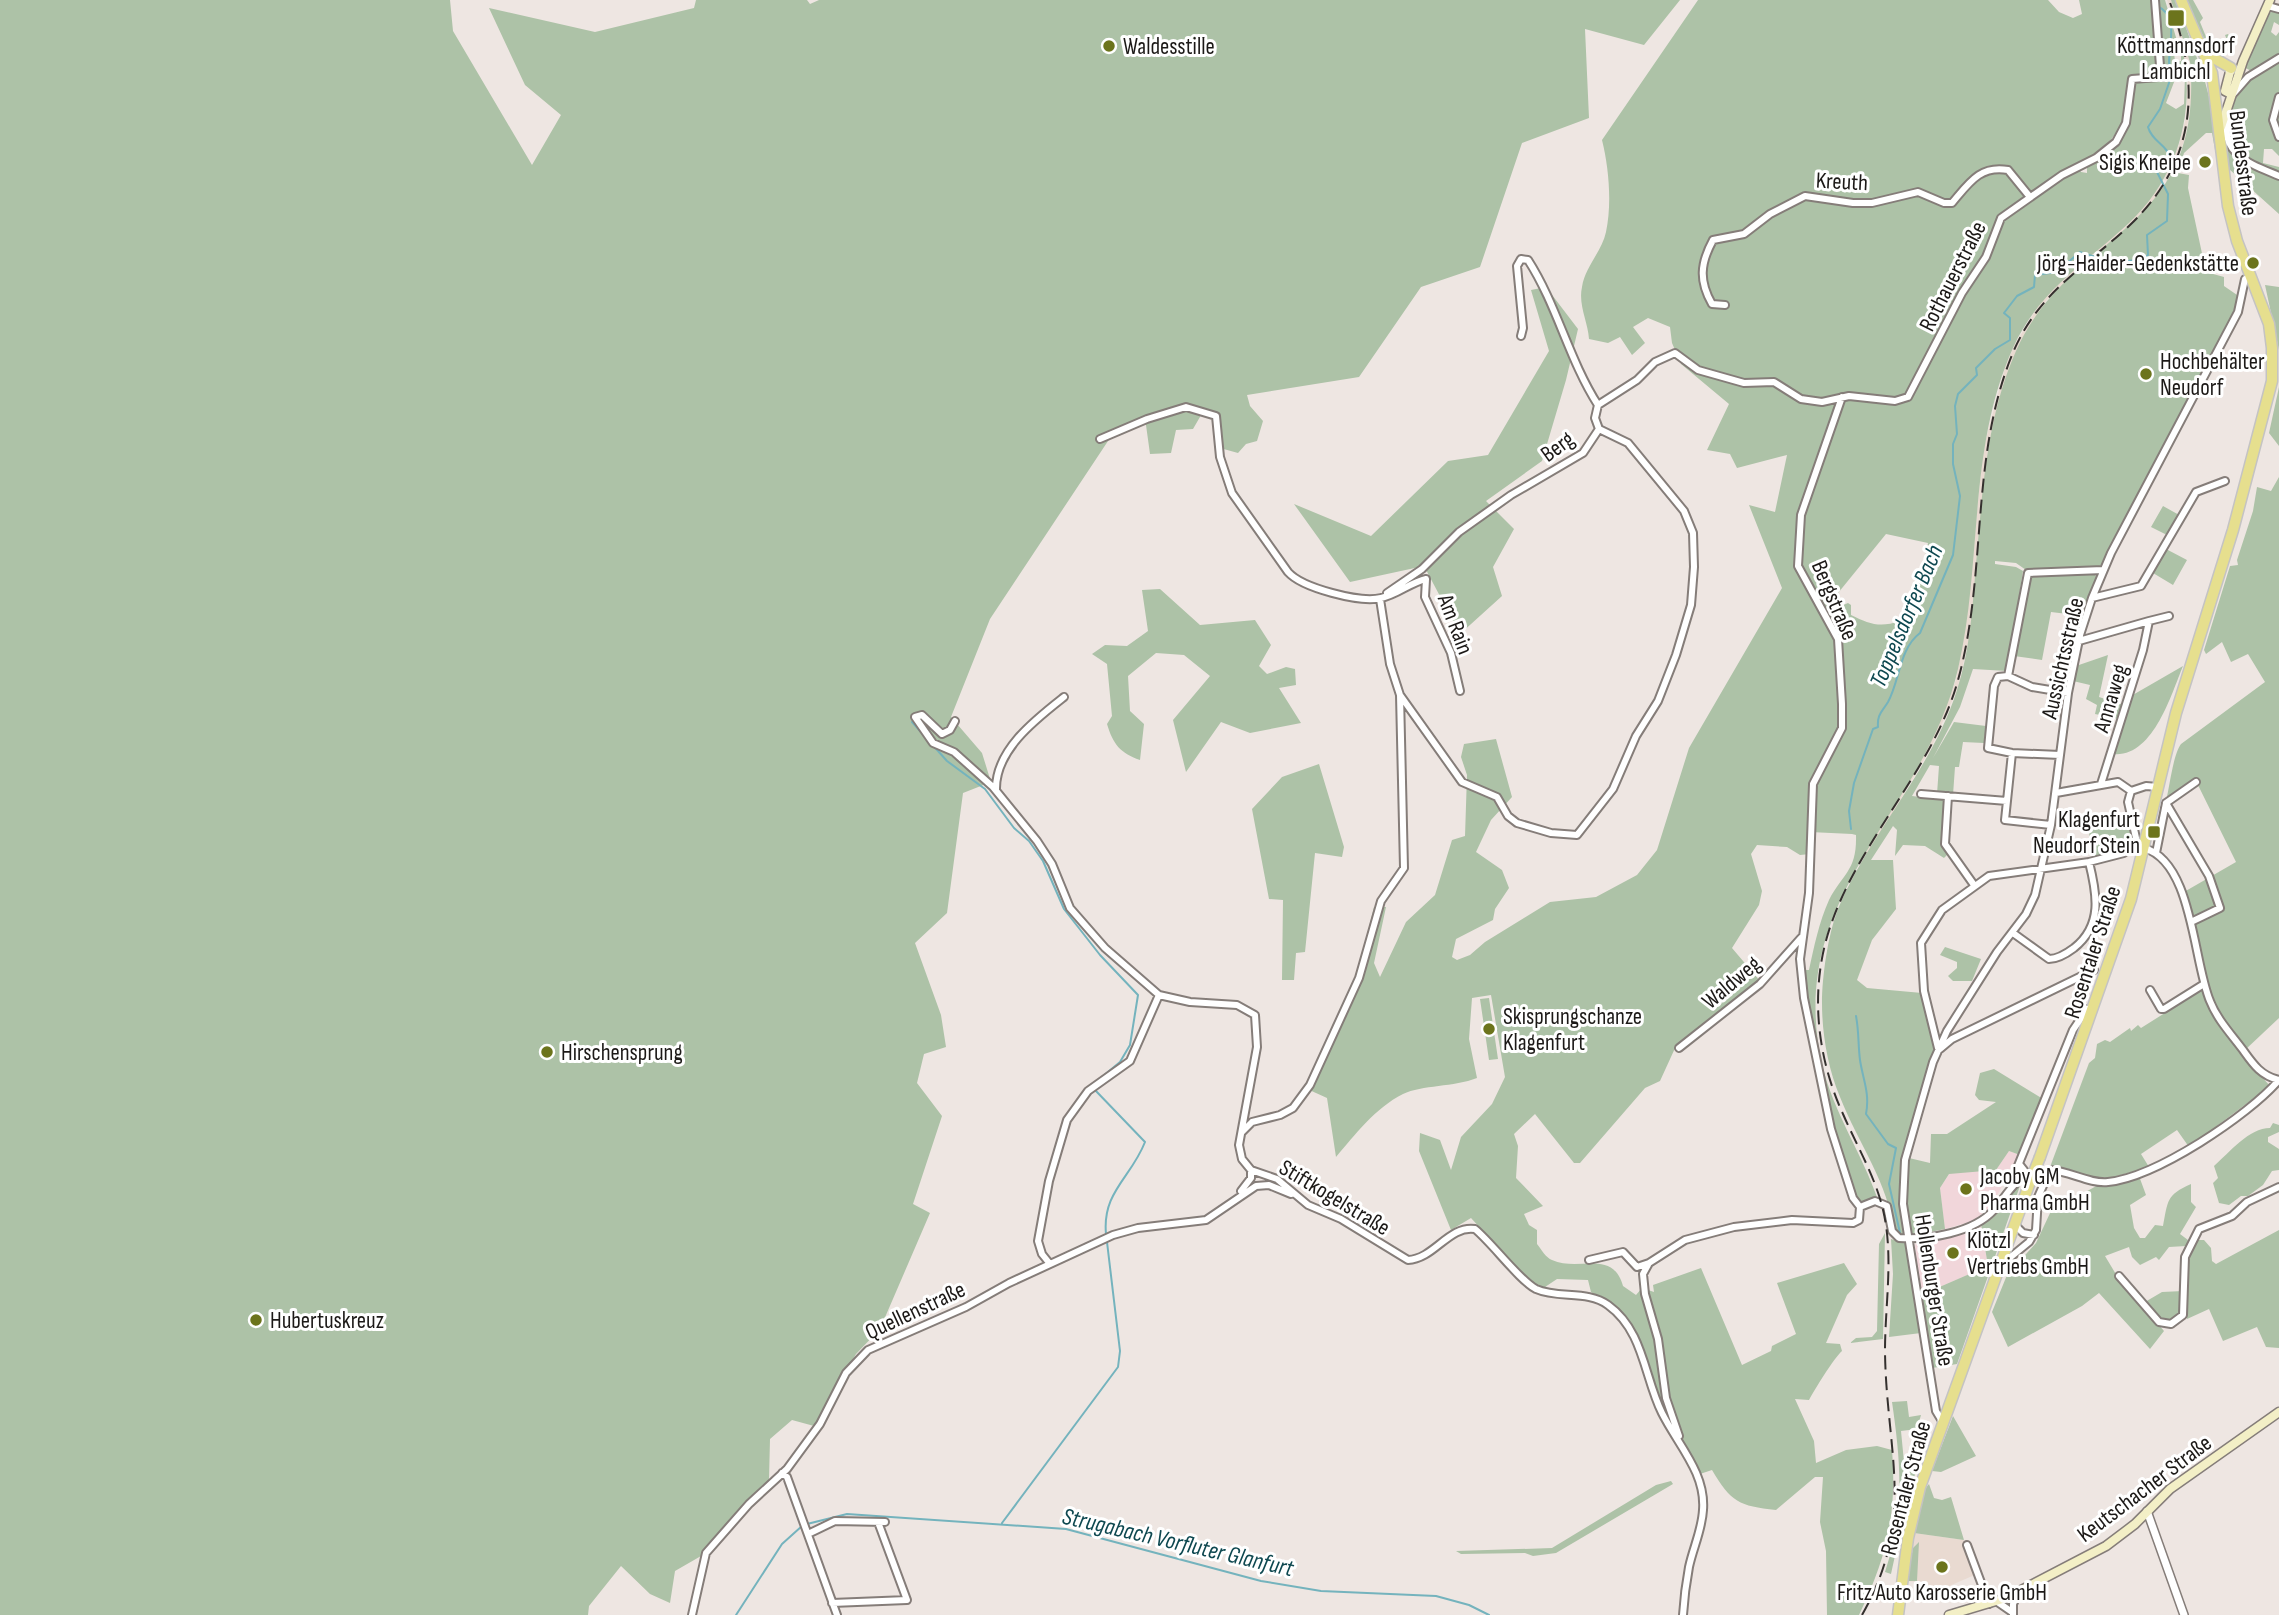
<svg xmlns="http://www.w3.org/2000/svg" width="2279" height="1615" font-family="'Sofia Sans Condensed',sans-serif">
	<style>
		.commercial { fill: #f1d6da }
		.built { fill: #e9dad1 }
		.green { fill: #adc2a7; fill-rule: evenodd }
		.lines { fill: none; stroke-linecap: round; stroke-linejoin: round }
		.stream { stroke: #74b3bd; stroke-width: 2 }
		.minor-casing { stroke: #857d79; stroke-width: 10 }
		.tertiary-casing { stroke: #857d79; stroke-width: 10 }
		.secondary-casing { stroke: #857d79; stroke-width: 11 }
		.primary-casing { stroke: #c4c3c3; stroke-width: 13 }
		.minor { stroke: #fff; stroke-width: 6 }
		.tertiary { stroke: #fff; stroke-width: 7 }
		.secondary { stroke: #f3efc6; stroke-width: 8 }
		.primary { stroke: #e6df8e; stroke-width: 10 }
		.rail { stroke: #34302e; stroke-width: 2; stroke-dasharray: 14 7; stroke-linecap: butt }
		.primary-bridge-casing { stroke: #c4c3c3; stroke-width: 13; stroke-linecap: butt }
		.primary-bridge { stroke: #e6df8e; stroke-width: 10 }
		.poi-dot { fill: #6c741c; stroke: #fff; stroke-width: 2.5 }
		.labels { text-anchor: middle; stroke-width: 6; stroke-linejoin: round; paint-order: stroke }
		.poi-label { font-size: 23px; fill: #1c1917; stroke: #fff; text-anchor: start }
		.street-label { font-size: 23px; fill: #1c1917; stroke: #fff }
		.water-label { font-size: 24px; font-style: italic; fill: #0e4850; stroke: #fff }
	</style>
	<rect width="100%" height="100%" fill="#eee6e2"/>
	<path class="commercial" d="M2009,1151l11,4 -29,51 -18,15 -28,8 -5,-41 10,-15 46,-3z
		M1981,1227l7,39 -67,29 -6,-50 3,-3 51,-10z"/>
	<path class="built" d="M2167,0h4l17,51 4,45 -7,43 -18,43 -3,-3 15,-34 7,-27 2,-42 -6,-31z
		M2160,186l4,2 -16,21 -52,46 -3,-3 34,-27z
		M2086,258l3,2 -43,41 -51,115 -7,32 -18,187 -13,55 -26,58 -63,106 -3,-1 73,-127 18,-46 10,-56 17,-174 22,-82 9,-22 29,-48z
		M1914,1533l50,7 13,34 -51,22 -11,-1 2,-13 -10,-1z"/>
	<path class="green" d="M0,0h450l3,31 79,134 29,-50 -36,-30 -36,-77 106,24 99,-24 2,-8h111l3,4 9,-4h861l-36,45 -59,-16 4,89 -67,25 -42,124 -59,20 -62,90 -112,18 3,11 13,15 -6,20 -11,3 -8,9 -18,-5 -2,-32 -14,-6 -11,19 -17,1 -5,23 -21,1 -4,-29 -5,-7 -31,20 -120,181 -39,98 31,36 9,29 -28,11 -16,120 -32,30 26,72 5,32 -22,7 -7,29 25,33 -29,88 17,9 -50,116 -24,25 -42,72 -22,-6 -22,19 -1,41 -68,76 -26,15 -5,32 -20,-9 -29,-28 -32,40 -1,9h-588z
		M1698,0h350l11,12 14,6 9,-4 -3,-14h86l15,51 -6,1 1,10 6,-1v-20c16,67 -1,134 -52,182 -43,40 -91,68 -116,125 -46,102 -30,214 -55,321 -34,146 -174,225 -136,395 11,48 40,89 56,136l-15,2 -9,-6 -21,-65 -31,-161h7c5,-23 10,-48 20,-70 14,-27 28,-29 27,-65l-4,-1 -42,-2v22l-10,1 -13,-8 -30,-2 -6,9 11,37 -3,14 -27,43 28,33 -84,65 -16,35 -15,7 -65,75h-6l-39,-49 -21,20 4,12 -2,32 27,28 -19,8 5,11 8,5v14c4,5 9,14 15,16 26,12 61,-11 71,26l13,9 6,-7 12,4 -1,-7 48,-17 41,97 29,-14 1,-5 24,-12 -19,-51 67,-20 13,21 -10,11 -21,48 14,1 2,7c-8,7 -27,38 -33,49l-14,-1 19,42 2,22 30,-13 31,-4 15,4c5,64 -5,107 -33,165h-32l-1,-64 -6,-29 3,-45h-8l-39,33c-37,-4 -45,-8 -64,-40l-12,4c-12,-22 -27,-44 -37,-67 -20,-46 -24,-89 -72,-115l-3,-12 -31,-1 -15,10 -15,-10 -56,-61 -20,12 -32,-79 1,-18 20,7 11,30 10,-33 31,-33 13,-27 -14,-82 -19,3 -3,41 8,39c-23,9 -55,7 -74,16 -28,14 -48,41 -67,63l-9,-59 -22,-10 50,-105 19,-76h12l-12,56 6,14 26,-55 29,-27 17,-55 13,-4 2,-61 -6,-18 3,-13 32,-5 16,58 -21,23 -15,32 26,18 7,18 -14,21 -2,11 -37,19 -4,18 5,3 13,-5 15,-13 65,-40 46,-5 41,-22 20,-25 32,-102 93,-160 -33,-83 26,7 12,-57 -50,13 -7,-14 -23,-4 22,-46 -48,-40 -9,-21 -2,-16 -22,-9 -15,9 12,16 -13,12 -12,-18 -12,6 -19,-4c-1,-17 -11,-34 -7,-52 3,-20 20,-36 24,-55 6,-28 3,-64 -4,-92zM2185,76l-1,28 -8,5 -10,-6 10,-26zM2130,100c0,34 -15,49 -43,67v6l-6,-1 -2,-3c28,-23 41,-33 51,-69zM1886,534l42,9 -5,23 -23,55c-20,7 -31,3 -49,-6v-10l-3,-2 -7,3 -7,-8z
		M2171,0h5l22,61 -6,8z
		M2187,0h6l10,18 -3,4 13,32 17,-6 -5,-13 3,-1 7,11 -16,12 -9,-5z
		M2274,11h5v14l-5,-3 -3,10 5,4 3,-4v124l-7,-7h-8l-1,14 16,4v47l-50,-45 -4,-28 8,10 13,-20 -10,-8 -9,-2 14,-44 6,2 4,-8 -7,-4 1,-3 24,-51z
		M2203,74l10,38 2,38 -3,-17h-6l-22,20 -6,20 11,2 -1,13 18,84 18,5v9l16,11 -2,7 -69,139 -66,120 -6,5 -71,2 -10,-7 -21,-2v3l21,3 7,4 -16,100 -34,-2 -13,38 -27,51 21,-36 32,4 -2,17 -21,-1 -4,25h-4l-2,28 -16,-1 2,-28 -9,-1 -18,31 34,4 -4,37 6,17 -4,4 -19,-12 -22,-1 -8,11 2,-26 -4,-4 -22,34h22l3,49 -24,31 -15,40 10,8 55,5 13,52 -31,114 -4,46 5,26 -3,5 -8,-4c-5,-48 -36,-89 -54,-135 -12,-29 -18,-62 -18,-94 0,-26 6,-69 16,-94 32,-77 94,-139 119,-219 12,-37 15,-75 18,-114 7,-76 10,-155 41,-225 52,-118 181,-116 175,-275z
		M2265,285l14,2v63z
		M1546,287l32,42 -12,51 -24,81 -56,40 28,28 -21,38 9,29 -42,38 -36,-68 -74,16 -56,-78 77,32 77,-75 40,-6 61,-104 -18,-61z
		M2279,387v59l-10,-13z
		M2279,463v555l-34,32 -34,-50 -27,-108 52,-30 -40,-81 -30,20c4,-16 7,-46 15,-57l84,-62 -17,-28 -17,8 -9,-20 -16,12 -2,-4 26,-84 8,-1 -1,-5 16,-49 4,-24 14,4 8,-14z
		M2163,506l18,10 -12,20 -18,-9z
		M2166,549l21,11 -14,25 -20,-12z
		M2094,573l3,5 -13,38 -33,-4 -9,48 -28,-4 14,-78 5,-3z
		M1160,589l40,36 55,-5 16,25 -12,21 8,8 19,-7 9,2 1,16 -17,3 22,35 -51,10 -29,-11 -35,50 -13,-52 37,-44 -26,-21 -28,-2 -28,23 2,35 14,13 -4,36c-20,-7 -27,-16 -33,-36l5,-8 -5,-52 -15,-10 13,-9 22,1 21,-15 -6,-41z
		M2108,655l-9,42 25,8 -5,14 -24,-5 2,-9 -11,-6 4,-14 -17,-4 3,-15z
		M2183,666c-12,29 -30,92 -70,88l18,-58z
		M1319,764l25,83 -2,10 -27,-4 -10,99 -9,1 -2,27h-12l1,-80 -14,-1 -17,-90 30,-32z
		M2131,821l3,18 -11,12 -29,8 -6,-31z
		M1945,947l36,12 -9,22h-19l-5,-5 9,-8v-6l-17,-7z
		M2203,989l39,66 28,31 -81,61 -12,-17 -36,24 8,13 -46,13 -53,-13 39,-104 6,-5 2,-14 8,-4 5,2 20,-14 1,3 7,-6 3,3z
		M1489,998l9,61 -9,1 -9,-61z
		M1994,1069l49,30 -23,56 -11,-4 -13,19 -47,4 -9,14 5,41 -30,6 -5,-4 -5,-49 4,-24 21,5 1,-29h16l49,-32 -17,-2 -4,-5 5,-22z
		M2273,1123l6,2v7l-11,5v5l11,7v21l-7,1 -9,14 -15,11h-7l-12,9 -10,-2 -6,-20 5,-5 -4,-12c16,-14 35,-38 56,-38z
		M2139,1176l7,19 -16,10 4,23 6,10h5l10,-13 8,1c5,-25 3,-31 28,-42v18l5,5 -16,27 8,6 -2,6 -17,1 -10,13 -3,-3 -16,8 -8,-8 -3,-10 -24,9 12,20 47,55 -14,18 -51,-56 -17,13 -74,41 -16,-35 15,-37 29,-32 15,-32 49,-27z
		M2021,1183l-64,181 -25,4 -11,-73 67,-29 -7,-42c15,-12 24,-33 40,-41z
		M2279,1230v118l-13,-1 -9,-20 -34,14 -14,-32 -22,10 1,-62 8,-17h8l7,8 1,13 4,3z
		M1885,1233l-2,106 -33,4 6,-5 16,-1 5,-6 2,-87z
		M1891,1239l16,5 14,89 -32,4 4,-63z
		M2183,1291l-1,18 -12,14 -10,-3 -15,-18 17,-10z
		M1907,1401l2,16 12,-2 -4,14 -16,2 3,31 9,-2 6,-24 8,2 -19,58 -17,78 -6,-2c20,-61 16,-108 7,-170z
		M1953,1416l23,40 -35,16 -9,-1z
		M1671,1481l2,3 -117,69 -23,3 -8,-3 -64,1 -5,-3 96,-3 104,-63z
		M1929,1484l5,14 8,2 9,-3 13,43 -50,-7 10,-43z
		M1919,1542l-2,39h-10l6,-33z"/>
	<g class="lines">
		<path class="stream" d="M2157,6c27,12 6,49 14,68
			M912,722l35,39 38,28 29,39 15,13 14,20 21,48 36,46 38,40 -8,50 -10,17 -29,24
			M1851,829l-2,-18 5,-28 19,-54 5,-2c-1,-13 4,-15 10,-25 12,-22 11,-53 32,-69l33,-78 7,-59 -7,-32v-20l4,-10 -2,-28 3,-12 19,-19 -1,-7 19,-19 15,-9v-22l-6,-5 13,-17 17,-9 1,-12 22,-3 23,-20c16,6 54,15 68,3l-1,-20 20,-14 1,-27 -11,-22 14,-13c-4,-15 -19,-17 -23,-32l12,-18 10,-29
			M1856,1016c3,15 2,29 4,44 3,20 10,33 6,54l22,30 8,4 -7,36 11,49
			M1095,1090l50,52c-14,36 -43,50 -39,92
			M1002,1523l116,-156 2,-16 -13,-109
			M807,1524l40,-10 219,15 195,52 60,10 115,5 33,9 20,10
			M736,1615l46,-71 20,-18"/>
		<g class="minor-casing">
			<path id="minor" d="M2155,0l5,66 5,11
				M2268,6l11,3
				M2234,93l14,-16 31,-19
				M2279,97l-6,23 6,17
				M2228,117c-9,38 23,47 51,59
				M1725,305l-13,-1c-13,-23 -12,-40 1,-64l31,-6 26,-20 35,-18 48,7h19l46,-11 26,11h8c17,-20 28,-38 56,-33l22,27
				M1521,336l2,-8 -6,-62 4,-7 7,1c29,45 41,100 70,145l-3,13 4,11
				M1842,397l-41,118 -3,51 40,73 4,65v24l-29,56 -4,109 -9,66 4,39 27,131 22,69 7,9
				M1598,405l39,-25 18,-18 20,-9 23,17 46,13 30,-1 27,17 21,3 27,-6 46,5 13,-4 54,-104 24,-36 15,-39 61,-43 34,-17 20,-16 10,-19 6,-44 80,-6
				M1100,439l47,-20 39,-12 30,9 4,41 12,36 56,79c14,16 72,31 93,26 16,-3 30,-16 45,-19l-1,18 26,56 9,38
				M1387,593l35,-24 37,-37 52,-37 72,-42 16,-24
				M2092,598l49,-12 55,-94 29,-11
				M2079,641l70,-20
				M2008,676l20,-103 75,-3
				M1400,695l62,87 35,15 11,19 9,7 34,10 26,2 36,-46 23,-53 22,-35 18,-46 15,-50 3,-38 -1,-34 -9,-22 -56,-68 -29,-14
				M955,721l-5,9 -8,4 -20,-19 -7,2 18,26 21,9 39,35 44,54 15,23 18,44 35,40 54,47 31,7 47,3 18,10 2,32 -18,98 3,14 9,11 26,9 31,26 33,14 67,41c26,-1 41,-35 67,-31 18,15 45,52 61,60 22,10 52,1 72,16 36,26 36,72 54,108 16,32 44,60 41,97 -1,20 -10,38 -14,57 -3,16 -5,32 -6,48
				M2012,753l-7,67 46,5
				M2060,755l-48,-2 -24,-5 6,-62 4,-9 10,-1 24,11 36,6
				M2101,784l42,-134 6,-29 20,-5
				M996,790c-1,-40 40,-71 68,-93
				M2131,791l15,-5 12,1
				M2056,793l62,-11 13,9
				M1921,794l86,7
				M1948,796l-3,48 29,41
				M2166,803l43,73 11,32 -29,14
				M2166,803l30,-21
				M2144,848c49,14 49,113 66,153 7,18 21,33 33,49 10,14 18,26 36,30
				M2156,853l10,-50
				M2013,933l36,26c9,0 17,-5 25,-11 29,-23 23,-54 15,-86
				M2150,990l11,19h3l40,-25
				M1679,1048l81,-64 41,-46
				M1938,1048l-14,-57 -3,-48 21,-33 47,-34 100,-14 35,-9 12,-15 -8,-36 3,-11
				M1940,1049l12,-10 142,-69
				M1242,1132l10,-10 28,-7 13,-7 17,-23 49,-107 22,-77 23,-33 -4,-173 -10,-31 -10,-65
				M2011,1183l62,-153 14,-21
				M1241,1191l10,-13v-8
				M2015,1225l8,8 11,2
				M1589,1260l34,-8 14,15 12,-4
				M1050,1264l-8,-10 -4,-13 11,-60 18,-61 21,-29 42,-30 29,-66
				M2001,1265l28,-23 7,-12 2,-33 12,-27c20,1 39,14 58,12 48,-5 140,-66 171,-102
				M2119,1276l40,46 12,2 12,-9 2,-58 14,-28 33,-13 15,-14 32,-15
				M1942,1421l-6,-10 -33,-207 2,-44 28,-98 14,-31 50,-79 29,-38 9,-19 16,-70 17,-132 12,-58 12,-37 19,-45 127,-241 7,-33 6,-2
				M1679,1436l-13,-38 -8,-59 -13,-45 -2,-20 6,-11 36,-23 49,-13 58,-7 61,3 6,-3 1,-13 15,-6 12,5 5,25 7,7c29,2 74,-5 95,-28 13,-15 16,-24 33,-36l-7,-9
				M782,1473l5,4 50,138
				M808,1534l27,-13 50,1
				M1967,1545l22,59
				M1996,1601l16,11
				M832,1603l75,-3 -29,-78
				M692,1615l14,-62 43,-49 38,-35 33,-45 26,-51 22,-23 98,-43 43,-24 104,-48 25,-7 68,-8 50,-34 13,-1 22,9
				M2013,1615v-11l6,-12"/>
		</g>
		<g class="tertiary-casing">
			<path id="tertiary" d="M2147,1511l37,104"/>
		</g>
		<g class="secondary-casing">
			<path id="secondary" d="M2231,68l-6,23 6,3
				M2221,127l22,-66 27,-61
				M1949,1615l57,-17 100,-52 29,-22 35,-35 109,-77"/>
		</g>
		<g class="primary-casing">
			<path id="primary" d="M2205,53l26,15
				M2040,1157l91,-258 45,-186 57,-183 39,-149v-33l-3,-24 -32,-83 -9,-35 -16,-133 -31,-73
				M1898,1615l10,-77 12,-51 110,-305"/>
		</g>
		<use href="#minor" class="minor"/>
		<use href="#tertiary" class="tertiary"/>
		<use href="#secondary" class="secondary"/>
		<use href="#primary" class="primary"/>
		<path class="rail" d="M1862,1615c55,-97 24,-164 23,-264 0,-50 10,-100 -4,-149 -9,-31 -25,-58 -38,-88 -28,-61 -34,-132 -10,-195 30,-82 97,-148 123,-232 32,-107 13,-221 54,-327 25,-66 72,-90 120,-135 68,-65 71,-142 39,-225"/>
		<g class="primary-bridge-casing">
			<path id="primary-bridge" d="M2030,1182l10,-25"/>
		</g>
		<use href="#primary-bridge" class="primary-bridge"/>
	</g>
	<g class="poi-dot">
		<rect x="2167" y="9" width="18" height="18" rx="3.5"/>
		<circle cx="1109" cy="46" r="7"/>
		<circle cx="2205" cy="162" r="7"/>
		<circle cx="2253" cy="263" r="7"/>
		<circle cx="2146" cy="374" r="7"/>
		<rect x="2147" y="825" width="14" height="14" rx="3.5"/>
		<circle cx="1489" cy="1029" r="7"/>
		<circle cx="547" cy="1052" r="7"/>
		<circle cx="1966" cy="1189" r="7"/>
		<circle cx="1953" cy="1253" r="7"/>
		<circle cx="256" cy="1320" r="7"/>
		<circle cx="1942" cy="1567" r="7"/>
	</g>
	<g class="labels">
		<g class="poi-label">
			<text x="2176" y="53" text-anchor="middle">Köttmannsdorf<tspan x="2176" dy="26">Lambichl</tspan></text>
			<text x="1123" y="54">Waldesstille</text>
			<text x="2191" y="170" text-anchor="end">Sigis Kneipe</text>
			<text x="2239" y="271" text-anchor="end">Jörg-Haider-Gedenkstätte</text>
			<text x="2160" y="369">Hochbehälter<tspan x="2160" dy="26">Neudorf</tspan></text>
			<text x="2140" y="827" text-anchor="end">Klagenfurt<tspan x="2140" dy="26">Neudorf Stein</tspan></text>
			<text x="1503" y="1024">Skisprungschanze<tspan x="1503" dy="26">Klagenfurt</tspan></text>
			<text x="561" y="1060">Hirschensprung</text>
			<text x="1980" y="1184">Jacoby GM<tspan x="1980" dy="26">Pharma GmbH</tspan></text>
			<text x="1967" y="1248">Klötzl<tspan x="1967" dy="26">Vertriebs GmbH</tspan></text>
			<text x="270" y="1328">Hubertuskreuz</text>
			<text x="1942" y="1600" text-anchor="middle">Fritz Auto Karosserie GmbH</text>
		</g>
		<g class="street-label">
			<text transform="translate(2244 163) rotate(83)" y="8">Bundesstraße</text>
			<text transform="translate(1842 181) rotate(3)" y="8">Kreuth</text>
			<text transform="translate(1952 276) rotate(-63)" y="8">Rothauerstraße</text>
			<text transform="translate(1557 446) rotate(-36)" y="8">Berg</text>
			<text transform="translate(1835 600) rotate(67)" y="8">Bergstraße</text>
			<text transform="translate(1456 624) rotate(69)" y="8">Am Rain</text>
			<text transform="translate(2062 658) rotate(-77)" y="8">Aussichtsstraße</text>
			<text transform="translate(2110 698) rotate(-73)" y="8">Annaweg</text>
			<text transform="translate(2092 952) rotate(-72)" y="8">Rosentaler Straße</text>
			<text transform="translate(1731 982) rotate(-40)" y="8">Waldweg</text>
			<text transform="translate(1335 1197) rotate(31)" y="8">Stiftkogelstraße</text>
			<text transform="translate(1935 1290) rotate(81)" y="8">Hollenburger Straße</text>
			<text transform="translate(915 1310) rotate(-25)" y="8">Quellenstraße</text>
			<text transform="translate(1905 1488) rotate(-75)" y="8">Rosentaler Straße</text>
			<text transform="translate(2144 1488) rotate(-37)" y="8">Keutschacher Straße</text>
		</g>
		<g class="water-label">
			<text transform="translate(1906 616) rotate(-67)" y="8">Toppelsdorfer Bach</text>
			<text transform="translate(1178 1542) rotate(13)" y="8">Strugabach Vorfluter Glanfurt</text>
		</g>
	</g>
</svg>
